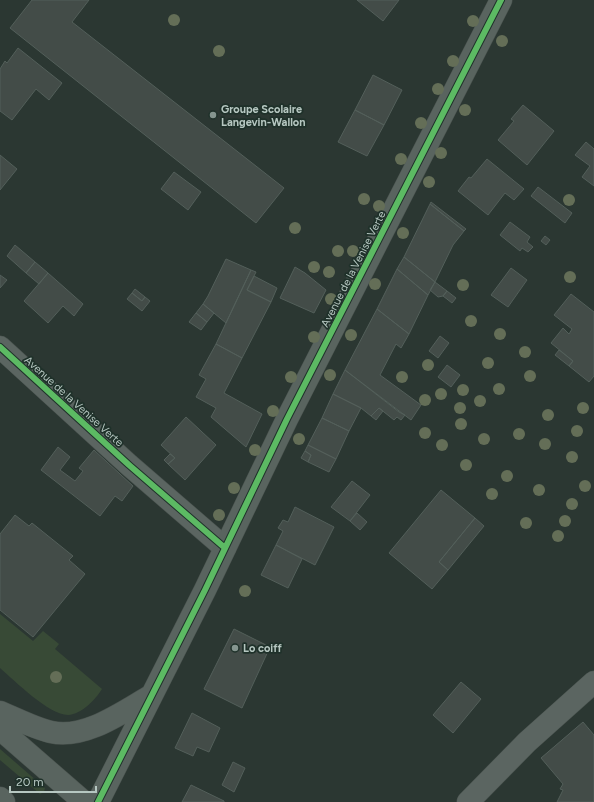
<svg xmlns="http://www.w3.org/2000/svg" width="594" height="802" font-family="Figtree,sans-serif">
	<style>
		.green { fill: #384a36 }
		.building { fill: #434c48; stroke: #535f5a }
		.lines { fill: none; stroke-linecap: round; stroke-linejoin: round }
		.street-casing { stroke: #49524e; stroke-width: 23 }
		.secondary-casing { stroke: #49524e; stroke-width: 23 }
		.street { stroke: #5b6561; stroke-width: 22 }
		.secondary { stroke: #59645f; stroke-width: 22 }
		.cycleway-casing { stroke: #1f312a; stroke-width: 8 }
		.cycleway { stroke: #5cba63; stroke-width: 6 }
		.tree { fill: #646e57 }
		.poi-dot { fill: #85958f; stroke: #1f312a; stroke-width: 1.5 }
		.labels { text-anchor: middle; stroke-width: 3.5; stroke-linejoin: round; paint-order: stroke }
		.poi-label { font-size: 11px; font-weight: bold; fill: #b6c7c1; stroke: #1f312a; text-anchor: start }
		.street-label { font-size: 11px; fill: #b6c7c1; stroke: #1f312a }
	</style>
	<rect width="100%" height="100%" fill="#2b3732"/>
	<path class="green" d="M0,614l33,27 10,-10 16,13 -4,5 47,40c-7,11 -20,25 -34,26 -19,0 -53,-34 -68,-47z
		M0,749l45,39 -1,4 -4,2 -40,-34z"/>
	<path class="building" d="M32,0h57l-17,22 212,166 -28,35 -246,-195z
		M357,0h42l-16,21z
		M18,48l44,35 -13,17 -13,-11 -24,31 -12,-9v-42l5,-8 2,2z
		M373,75l29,15 -18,35 -29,-15z
		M523,105l31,26 -27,34 -29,-25 16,-19 -3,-2z
		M355,110l29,15 -17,31 -29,-14z
		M586,142l8,7v37l-12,-9 8,-11 -15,-11z
		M0,155l17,14 -17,21z
		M487,159l37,30 -10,11 -9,-7 -17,22 -30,-24 11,-14 2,1z
		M174,172l27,20 -13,18 -27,-21z
		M538,187l34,26 -7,10 -34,-27z
		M431,202l35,27 -2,2 -34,-27z
		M430,204l34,27 -11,14 -18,37 -31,-25z
		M510,222l20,15 -3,5 6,5 -5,5 -6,-4 -2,3 -20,-16z
		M545,236l5,4 -4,5 -5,-4z
		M15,245l20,17 -9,11 -19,-17z
		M404,257l31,25 -7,13 -31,-26z
		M226,259l25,11 -25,53 -23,-19 5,-8z
		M35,262l13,11 -9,11 -13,-11z
		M295,267l10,6 21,17 -12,23 -34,-15z
		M511,268l16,12 -19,27 -17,-12z
		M397,269l31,26 -19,39 -32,-25z
		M251,270l5,2 -9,18 24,12 -29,56 -26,-14z
		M48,273l35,31 -9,12 -11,-10 -15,17 -24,-22z
		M0,275l7,5 -7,8z
		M254,276l23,12 -6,14 -24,-12z
		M435,282l12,9 -4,5 -5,1 -8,-7z
		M135,289l10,8 -3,4 -10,-8z
		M447,291l9,7 -4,5 -9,-7z
		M132,293l10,8 3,-4 5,4 -8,10 -15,-12z
		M571,294l23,18v64l-5,6 -20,-16 4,-5 -22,-18 12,-15 6,6 3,-5 -18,-14z
		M203,304l11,9 -7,9 -11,-9z
		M377,309l32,25 -8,14 -5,-4 -16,31 41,30 -10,15 -66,-50z
		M196,313l11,9 -6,8 -12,-8z
		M440,336l9,7 -11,15 -9,-7z
		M216,344l26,14 -18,35 38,21 -16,33 -35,-30 5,-9 -20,-11 10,-18 -7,-4z
		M559,350l14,11 -4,5 -14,-11z
		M447,365l13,10 -9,12 -13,-10z
		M345,370l54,42 6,3 -4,5 -4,-3 -3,3 -15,-12 -8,8 -10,-8 -28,-14z
		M333,394l28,14 -12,23 -27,-13z
		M379,408l4,3 -7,9 -5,-4z
		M186,417l30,28 -31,35 -17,-16 7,-6 -14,-13z
		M322,418l27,13 -13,28 -28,-14z
		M308,445l28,14 -7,13 -21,-10 3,-7 -6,-4z
		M58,447l12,10 -10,13 15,11 8,-10 -4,-3 15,-18 39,36 -11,15 -7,-5 -15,20 -59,-46z
		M305,451l6,4 -3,7 -7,-4z
		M170,454l5,4 -7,6 -4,-4z
		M352,481l18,14 -20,26 -19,-14z
		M441,490l34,28 -36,44 9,8 -16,19 -43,-36z
		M295,507l39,20 -19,38 -39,-20 7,-14 -5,-3 5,-8 5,2z
		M357,513l10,9 -7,8 -10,-9z
		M15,515l14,11 3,-3 41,33 -4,4 16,14 -52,63 -33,-27v-76z
		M475,518l9,8 -36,44 -9,-8z
		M276,545l26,14 -14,29 -27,-13z
		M234,629l36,18 -28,61 -38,-19z
		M461,682l20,17 -28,34 -20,-18z
		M192,713l28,15 -11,24 -12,-5 -4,9 -18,-8z
		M583,722l11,13v67h-37l6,-12 -3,-1 3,-5 -22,-26z
		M233,762l12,6 -11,24 -12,-7z
		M191,785l33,16v1h-42z"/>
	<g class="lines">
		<g class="street-casing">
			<path id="street" d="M0,347l129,118 96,83
				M468,802l59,-60 67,-60"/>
		</g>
		<g class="secondary-casing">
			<path id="secondary" d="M0,712c17,7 34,16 51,20 34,8 73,-21 101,-37
				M0,729l84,73
				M0,798l4,4
				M98,802l107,-212 82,-171 214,-419"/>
		</g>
		<use href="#street" class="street"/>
		<use href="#secondary" class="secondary"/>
		<g class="cycleway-casing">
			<path id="cycleway" d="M0,347l129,118 96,83
				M98,802l107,-212 82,-171 214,-419"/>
		</g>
		<use href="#cycleway" class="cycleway"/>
	</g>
	<g class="tree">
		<circle cx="174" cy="20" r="6"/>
		<circle cx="473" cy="21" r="6"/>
		<circle cx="502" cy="41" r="6"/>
		<circle cx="219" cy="51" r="6"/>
		<circle cx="453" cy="61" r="6"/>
		<circle cx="438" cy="89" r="6"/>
		<circle cx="465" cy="110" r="6"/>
		<circle cx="421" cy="123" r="6"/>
		<circle cx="441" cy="153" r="6"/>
		<circle cx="401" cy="159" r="6"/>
		<circle cx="429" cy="182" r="6"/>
		<circle cx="364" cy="199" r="6"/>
		<circle cx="569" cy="200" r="6"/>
		<circle cx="379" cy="206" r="6"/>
		<circle cx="295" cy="228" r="6"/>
		<circle cx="403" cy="233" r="6"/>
		<circle cx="338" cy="251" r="6"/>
		<circle cx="353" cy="251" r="6"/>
		<circle cx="314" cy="267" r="6"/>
		<circle cx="329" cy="272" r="6"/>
		<circle cx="570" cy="277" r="6"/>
		<circle cx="375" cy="284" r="6"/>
		<circle cx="463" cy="285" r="6"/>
		<circle cx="331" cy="299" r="6"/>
		<circle cx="471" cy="321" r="6"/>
		<circle cx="500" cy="334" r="6"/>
		<circle cx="351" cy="335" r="6"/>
		<circle cx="314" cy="337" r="6"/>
		<circle cx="525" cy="352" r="6"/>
		<circle cx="488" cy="363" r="6"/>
		<circle cx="428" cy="365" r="6"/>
		<circle cx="330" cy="375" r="6"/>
		<circle cx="530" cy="376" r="6"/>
		<circle cx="291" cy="377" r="6"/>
		<circle cx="402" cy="377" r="6"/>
		<circle cx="499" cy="389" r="6"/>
		<circle cx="463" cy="390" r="6"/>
		<circle cx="441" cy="394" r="6"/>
		<circle cx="425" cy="400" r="6"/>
		<circle cx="480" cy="401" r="6"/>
		<circle cx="460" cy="408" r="6"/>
		<circle cx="583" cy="408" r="6"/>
		<circle cx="273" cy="411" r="6"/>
		<circle cx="548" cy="415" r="6"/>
		<circle cx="461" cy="424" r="6"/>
		<circle cx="577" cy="431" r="6"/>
		<circle cx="425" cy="433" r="6"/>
		<circle cx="519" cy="434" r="6"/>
		<circle cx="299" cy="439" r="6"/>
		<circle cx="484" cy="439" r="6"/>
		<circle cx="545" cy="444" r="6"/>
		<circle cx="442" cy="445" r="6"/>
		<circle cx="255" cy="450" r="6"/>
		<circle cx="572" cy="457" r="6"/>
		<circle cx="466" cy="465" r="6"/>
		<circle cx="507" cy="476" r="6"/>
		<circle cx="585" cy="486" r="6"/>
		<circle cx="234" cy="488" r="6"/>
		<circle cx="539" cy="490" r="6"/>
		<circle cx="492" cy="494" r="6"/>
		<circle cx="572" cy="504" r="6"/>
		<circle cx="219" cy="515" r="6"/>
		<circle cx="565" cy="521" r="6"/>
		<circle cx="526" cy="523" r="6"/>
		<circle cx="558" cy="536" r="6"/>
		<circle cx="245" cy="591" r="6"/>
		<circle cx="56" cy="677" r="6"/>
	</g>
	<g class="poi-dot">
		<circle cx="213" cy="115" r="4"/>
		<circle cx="235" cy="648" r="4"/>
	</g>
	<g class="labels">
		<g class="poi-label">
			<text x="221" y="113">Groupe Scolaire<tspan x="221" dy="13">Langevin-Wallon</tspan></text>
			<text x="243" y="652">Lo coiff</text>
		</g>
		<g class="street-label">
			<text transform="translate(353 269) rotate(-63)" y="4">Avenue de la Venise Verte</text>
			<text transform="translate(74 401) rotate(42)" y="4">Avenue de la Venise Verte</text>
		</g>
	</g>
	<path d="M10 786v6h86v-6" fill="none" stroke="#b6c7c1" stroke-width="2"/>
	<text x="16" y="786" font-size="12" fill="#b6c7c1" stroke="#1f312a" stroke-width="3" paint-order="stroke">20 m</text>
</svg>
